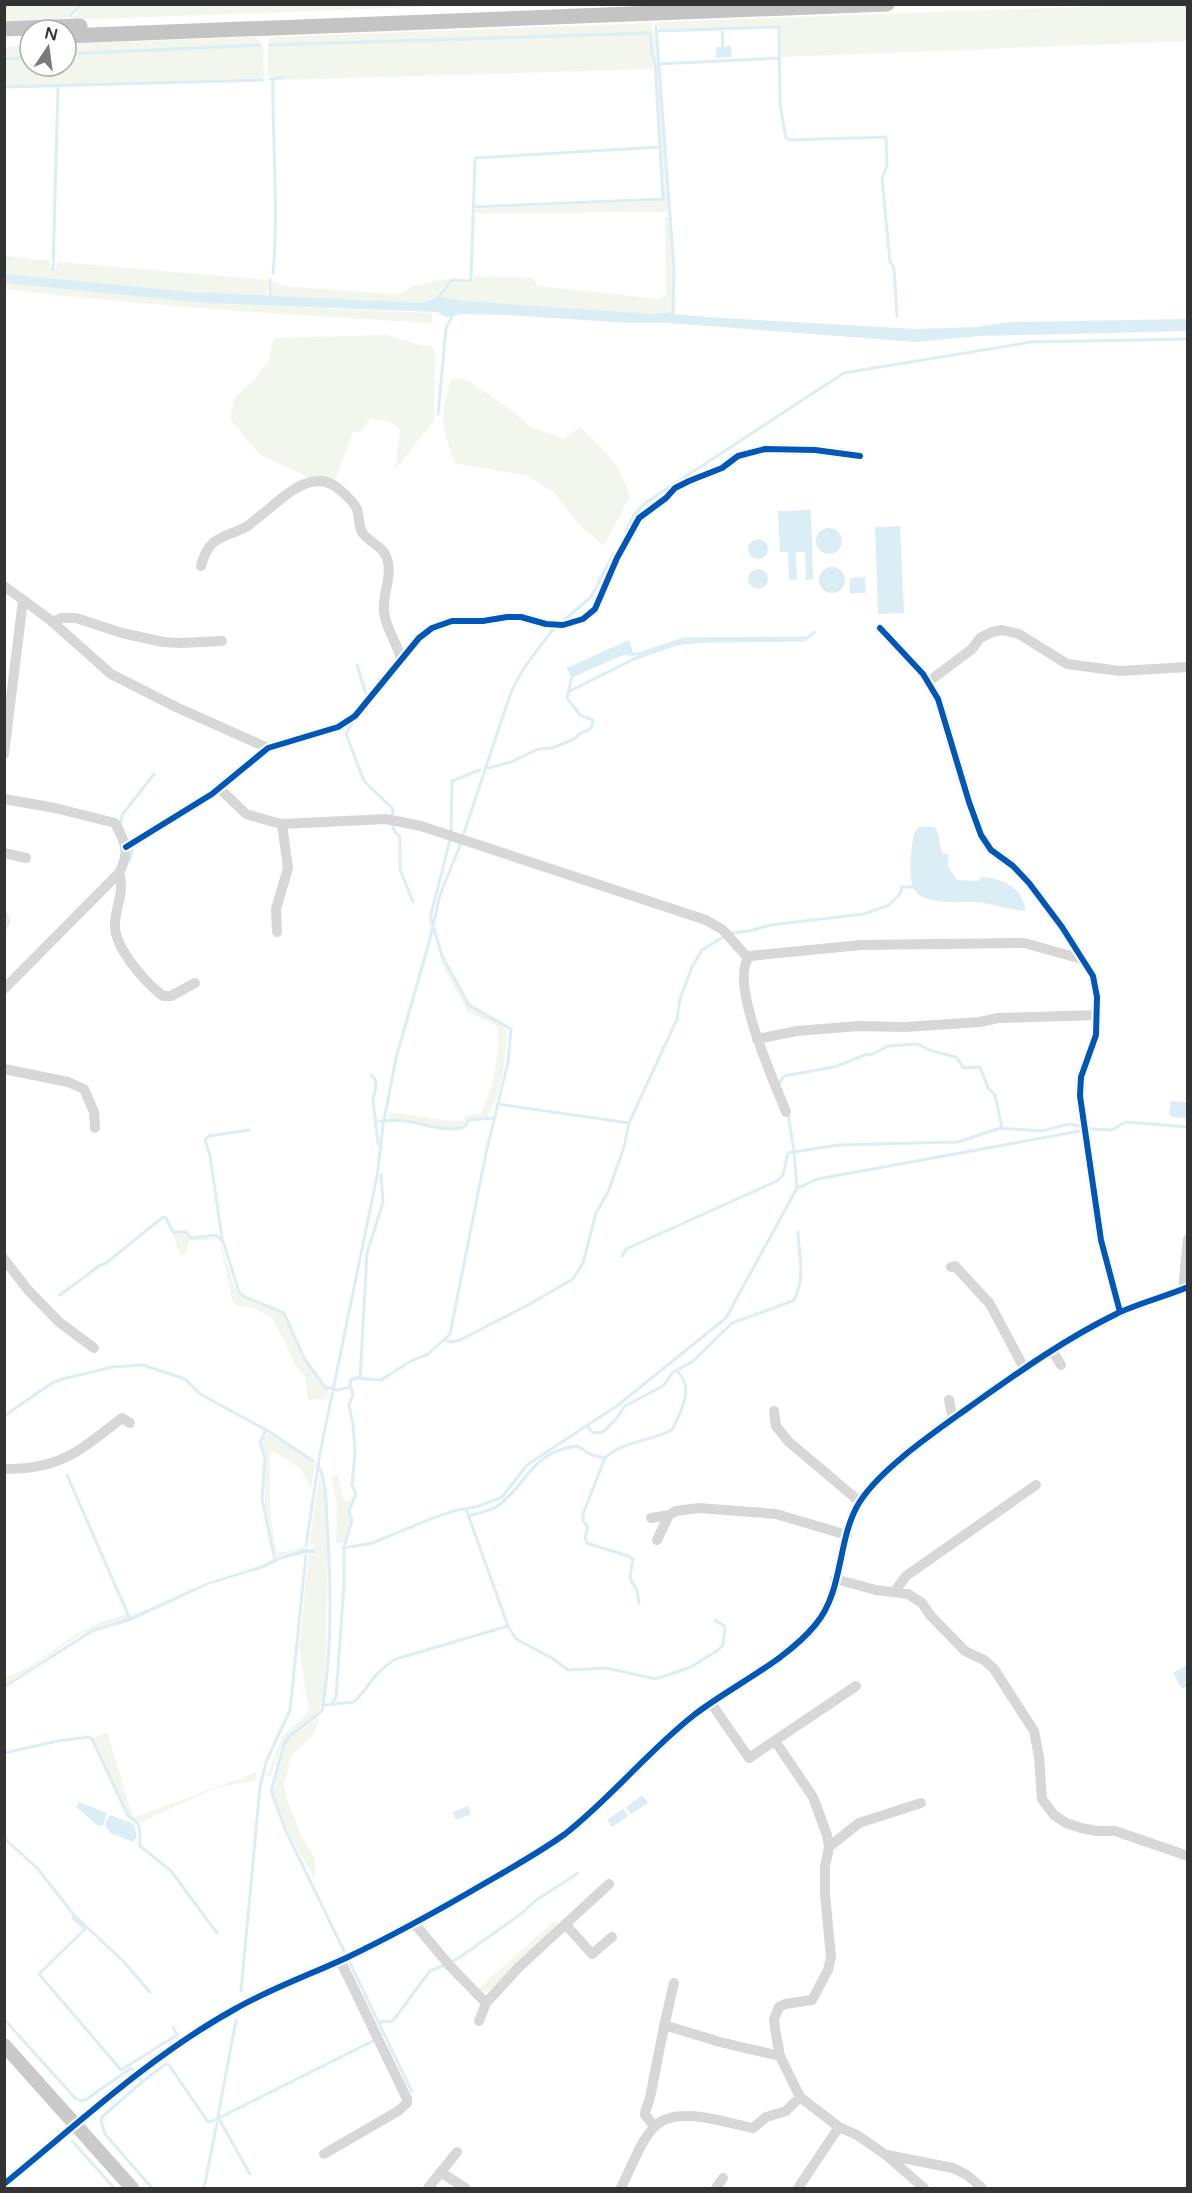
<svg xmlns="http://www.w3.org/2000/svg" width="1192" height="2193" font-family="'Varela Round',sans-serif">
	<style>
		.green { fill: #f2f6ed }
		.water { fill: #dbeef5 }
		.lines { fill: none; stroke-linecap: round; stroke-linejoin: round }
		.stream { stroke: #dbeef5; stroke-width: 3 }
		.minor { stroke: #d7d7d7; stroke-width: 10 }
		.major { stroke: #cacaca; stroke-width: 14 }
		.highway { stroke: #c4c4c4; stroke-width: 15 }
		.cycleway-casing { stroke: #fff; stroke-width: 10 }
		.cycleway { stroke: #0057b8; stroke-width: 6 }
	</style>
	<rect width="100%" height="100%" fill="#fff"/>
	<path class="green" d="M85,4l387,1 -402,15z
		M1187,4v37l-406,16 -1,-31 -121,4 -1,-8 473,-17z
		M4,5h76l-17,16 -58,2z
		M651,23v5l4,5 3,31 11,148 -196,1 2,-4 187,-8 2,-2 -9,-137 -5,-30 -382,12 3,-7z
		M648,34l5,25 -1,10 -377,11v-4h-7v-31z
		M256,37l6,7 -196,9v-9z
		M263,45l1,33 -259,9v-27l25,-2v8h36v-11z
		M30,46v10l-25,2v-11z
		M665,217h4l5,72 -2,23 -19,2 -188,-13 -25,-4 13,-15 16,1 4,-2 1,-5 58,2 6,8 121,13 7,-4z
		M4,255l30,5h15l1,7 5,3 4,-8 209,18 -1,16 -76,-4 -186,-18z
		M451,278l-2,5 -3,1 -11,15 -14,4 -150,-6 1,-16 11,5 110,8 9,-1 11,-7z
		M5,283l200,20 227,10v10c-142,-8 -285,-17 -427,-34z
		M387,335l32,10 13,1 3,7 -1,67 -39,50 5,-40 -7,-7 -22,-5 -11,14h-7l-19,51 -22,-4 -53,-25 -26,-31 -3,-7 5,-19 16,-14 17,-21 6,-24z
		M451,379l16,1 40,27 25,21 32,11 16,-12c25,23 39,36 50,69l-26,50 -25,-21 -25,-33 -26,-16 -74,-13 -11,-37 1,-21z
		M439,959l6,4 23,42 38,23 1,3c-2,28 -4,63 -21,87l-19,2 -3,5c-24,8 -51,-5 -76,-5l1,-7c25,1 48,8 73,8l4,-6 15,-1c12,-31 20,-54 16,-88l-30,-15z
		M183,1232l8,7 28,-2 15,49 8,11 41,17 3,4 17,41 25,31 -1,9 -19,1 -3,-23 -11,-14 -10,-23 -13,-23 -16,-8 -19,-4 -4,-5 -13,-61 -30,2 -3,11 -5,4 -9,-23z
		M268,1434l37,21 10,10 -4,23c-8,-20 -21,-29 -41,-37 0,38 -2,64 7,101l13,-1 14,-5v3l-29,9c-9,-35 -13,-62 -9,-99 1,-10 -10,-17 2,-25z
		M320,1473l4,18 4,65 -3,131 -6,26 -17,11 -20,20 -11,32 -4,1 15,-41 23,-20 4,-6 -10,-64 10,-93h6l-1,-9 -5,1z
		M338,1475l6,26 6,-1 3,-5 -5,17 2,8 -5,22 -7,2 -2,-2 1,-39 -6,-26z
		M126,1614l2,4 -46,16 -77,51v-8c25,-6 47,-27 68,-41 17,-11 34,-16 53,-22z
		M318,1717l1,4 -5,13 -23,22 -7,29 3,14 14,36 14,23v20c-12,-19 -42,-68 -42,-89 -1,-13 6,-34 12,-45 8,-12 23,-18 33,-27z
		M107,1732l25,82 3,3 122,-45 -2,9 -37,6 -79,36 -11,-8 -35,-76 -3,-2 4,1z
		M554,1921l4,4 -65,64 -8,3 -7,-3z"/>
	<path class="water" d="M731,46l1,11 -16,1v-11z
		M5,274l186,18 230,11 19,-6 25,4 188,13 19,-2 3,2 32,3 209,12 60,-2 35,-5 176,-3 1,12 -207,5 -65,6 -248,-19h-38l-122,-8 -46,-1 -16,3 -9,-5 -232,-9 -200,-20z
		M811,510l2,69 -7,1 -1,-28h-9l1,28h-8l-1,-28h-8l-2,-41z
		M900,526l4,87 -26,1 -3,-87z
		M816 541a13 13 0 1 1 26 0a13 13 0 1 1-26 0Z
		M748 549a10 10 0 1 1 20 0a10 10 0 1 1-20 0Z
		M819 580a13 13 0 1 1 26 0a13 13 0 1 1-26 0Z
		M748 579a10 10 0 1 1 20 0a10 10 0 1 1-20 0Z
		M865,577l1,16h-16v-15z
		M629,640l5,16 -11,-1 -52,23 -5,-13 3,2z
		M919,827h15c7,6 4,19 9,27h5v12l9,14 22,1 2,-4c20,0 44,12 44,34 -17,-1 -33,-8 -51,-9 -9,-1 -18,1 -28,0 -9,-1 -23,-2 -30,-10 -10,-12 -4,-45 -2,-59z
		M1171,1101l16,1v16l-16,-1 -2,-4z
		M304,1549h11v4h-9l-26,7 -16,8 -54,16 -79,37 -38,11 -88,56v-3l84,-54 41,-14 76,-34 56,-18 14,-7z
		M1187,1665v21l-5,3 -9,-16z
		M642,1795l6,8 -17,11 -5,-7z
		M79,1802l28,11 -4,12 -5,1 -22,-19z
		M468,1806l3,8 -15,6 -3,-8z
		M623,1809l5,7 -16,11 -5,-7z
		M110,1815l24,9 3,12 -4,6 -23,-9 -5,-9z"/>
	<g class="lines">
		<path class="stream" d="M70,16l12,-12
			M656,26l18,244 -1,43
			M722,28l1,22
			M656,31l123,-4 1,78 6,33 4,2 96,-3 1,29 -5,12 8,84 4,6 3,48
			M270,45l380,-12 2,21 3,8 8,137 -190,8
			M66,54l194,-9
			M4,59l26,-2
			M659,64l120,-6
			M273,78c-1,65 6,130 0,195
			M270,79l14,-2
			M4,87l258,-7
			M53,269l5,-182
			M270,299v-19
			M436,300l16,-20 16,1 3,-1 4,-122 184,-11
			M438,414l8,-86 8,-16
			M626,532l8,-17 11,-12 199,-130 187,-31 157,-3
			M563,621l28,-24 23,-44
			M633,654h6l45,-15 124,-1
			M357,665l10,32
			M568,692l68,-34 44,-15 29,-2 95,-1 11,-8
			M352,723l-6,11 18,47 29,28c-1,11 -3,20 7,28v32l13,33
			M488,768l23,-6 27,-13 14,-1 22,-9 8,-7 6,-1 4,-5 1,-6 -13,-5 -13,-17 5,-22
			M121,825l1,-10 32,-41
			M451,833l1,-52 28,-11
			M129,861l3,-8 -1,-5
			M4,910l5,11 -5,10
			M431,923v-9l19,-74
			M731,933l19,-2 20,-6 94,-11 25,-9 11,-11 2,-7h11
			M4,942v2
			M371,1075l4,4 1,8 -3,13 5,44
			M779,1084l5,-8 50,-9 31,-12 8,-1 15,-8 29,-2 15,7 24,6 8,11 16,-1 8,21 7,7 7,33
			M498,1104l131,19 48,-104 3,-20 12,-32 10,-17 23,-14
			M788,1113l6,38 3,37
			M375,1121c9,0 19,-1 29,0 20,2 40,12 61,6l3,-6 3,-1 23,-2
			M1089,1129l23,1 14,-8 62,5
			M222,1238l-12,-82 -5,-16 4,-4 40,-6
			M622,1256l4,-7 151,-68 6,-6 5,-22 50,-8 120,-3 42,-14 42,3 27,-7 11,2
			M60,1295l39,-29 7,-3 57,-46 3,1 7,14h13l5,6 25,-3 7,6 16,51 4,4 41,17 20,45 21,29 12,3 14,-3
			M445,1340l7,2 8,-2 68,-35 45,-26 10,-16 13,-50 12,-21 16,-45 5,-24
			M360,1379l7,-126 16,-51 -2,-28
			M4,1416l48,-33 10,-4 51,-12 30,-2 42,14 15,15 68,37 45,30
			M587,1426l5,6 6,1 5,-1 13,-13 9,-13 38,-20 10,-14 19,-10 40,-39 61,-22c13,-21 6,-45 5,-69
			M266,1430l-6,12 5,16 -3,41 13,62
			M320,1469c7,17 6,36 7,54 4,58 5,131 -5,188l-32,25 -6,8 -13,47 14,38 59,122
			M67,1475l63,144
			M466,1509l42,117 8,13 36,19 16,12 38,-2 50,11 35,-12 27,-17 5,-5 2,-15 -1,-4 -9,-6
			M468,1516c11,-3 23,-5 31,-11 31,-24 32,-53 78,-59l15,9 13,3
			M306,1546l14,-93 57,-277 6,-50 13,-68 34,-119 10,-44 19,-47 50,-150c10,-27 29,-49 46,-71
			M343,1548l29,-5 61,-25 24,-8 19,-3 26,-10 25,-32 91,-60 108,-87 71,-130 21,-9 262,-48
			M639,1603l-2,-12 -7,-13 3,-19 -5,-3 -41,-13 -2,-6 3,-10 -5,-6v-7l22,-56c18,-17 46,-17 67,-28 9,-18 23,-43 5,-59
			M331,1704l5,-7 8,-113v-36l8,-28 -3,-9 7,-17 -4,-9 3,-33 -2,-28 -4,-19 4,-11 -3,-9 1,-5 5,-2 25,2 30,-19 17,-7 22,-20 36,-181 22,-91 3,-33 -42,-24 -27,-49 -8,-27
			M323,1705l31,-3c17,-16 18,-29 42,-43l112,-33
			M4,1753l54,-12 31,-4 3,2 36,77c16,9 11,15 12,30l31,25 46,62
			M4,1838l33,30 38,48 48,45 27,31
			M74,1915l-1,3 12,11 -46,45 82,96 56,-35 -4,-8
			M350,1963l62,129
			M241,1991l19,-204 6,-25 24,-52 16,-155
			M4,2019l71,79 6,3 6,-2 44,-31 4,4
			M379,2023l5,-2 7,1 4,-4 35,-47 22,-9 17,-11 53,-38 13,-12 43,-28
			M139,2077l4,4 23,-17 3,1 39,57 5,-1 160,-80
			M143,2081l-40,35 -2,5 4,13 47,54
			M218,2116l18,-96
			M219,2119l31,55
			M72,2141l42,47
			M204,2188l13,-65"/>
		<path class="minor" d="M201,566c8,-30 20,-27 45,-39 6,-4 12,-10 18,-14 20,-17 49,-46 75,-24 7,6 14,12 18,20 3,8 1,16 5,23 5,9 18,13 23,22 10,19 -3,38 -1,58 2,17 13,31 17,47
			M4,586l45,33 62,55 65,33 92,41
			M52,622l10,-4h14l46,15 41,9 17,1 42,-2
			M880,628l43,46 15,25 31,103 12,33 10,15 22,16 16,17 33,44 31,49 4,21 -1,38 -15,42 -1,19 21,144 19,72
			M928,682l44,-33 8,-11 12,-6 10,-2 17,4 48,30 53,7 68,-4
			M4,754l19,-154
			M219,788l27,26 24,7 12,3 104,-5 35,7 285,94 17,10 25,28
			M4,799l51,9 60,15c11,20 15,29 4,50l-115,116
			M126,847l86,-53 56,-46 70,-21 17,-11 64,-78 13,-10 20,-7h31l24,-4h14l25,7 17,1 20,-6 12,-10 22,-51 22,-40 27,-20 9,-10 14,-7 33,-13 16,-12 27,-7 50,1 45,6
			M4,853l22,5
			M119,873c6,18 -3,32 -4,50 -2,24 30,59 48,73h8l24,-13
			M277,932l-1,-23 12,-41 -6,-44
			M757,1039l40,-8 62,-5 46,1 75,-5 18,-4 99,-3
			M4,1069l64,13 16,7 10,23 1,16
			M786,1112c-11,-29 -59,-132 -36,-156l111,-11 163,-2 58,16
			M4,1259l24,31 31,32 35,26
			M951,1267l4,-1 35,38 34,64
			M1183,1289l5,-50
			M1052,1350l9,15
			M949,1400l4,19
			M774,1411l2,15 13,16 71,60
			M4,1469c58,0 75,-18 118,-51l8,5
			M651,1518l18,-3
			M657,1540l12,-25 7,-4 23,-3 77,6 71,21
			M835,1579l41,11 32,4 14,9 8,12 35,36 19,9 10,9 40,62 5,26 3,42 12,16 12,8 15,5 16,3h18l73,25
			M895,1591l11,-15 130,-91
			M711,1703l38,55 107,-72
			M775,1741l38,56 14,38 2,12 -4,20v27l6,63 -3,13 -16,30 -27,4 -6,3 -5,12 1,10 5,27 20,41 39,30 18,8 29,20 38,33
			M829,1847l30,-24 62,-20
			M414,1923l36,43 36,37
			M566,1925l26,29 20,-17
			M479,2021l7,-18 33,-36 90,-83
			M664,2025l56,17 60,14
			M655,2127l-10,-12c0,-7 5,-14 6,-22 7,-37 14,-73 23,-110
			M324,2154l74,-43 9,-8v-4l-67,-139
			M887,2155l66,13 14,7 15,13
			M442,2173l23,15
			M4,2184c75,-61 146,-128 231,-175 35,-20 74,-34 111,-51 48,-23 95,-49 141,-76 26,-15 53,-30 78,-48 46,-36 83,-83 129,-119 39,-30 91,-53 122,-91 28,-34 21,-85 43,-121 21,-34 77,-72 109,-95 48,-34 95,-68 148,-94 23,-11 48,-17 72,-27
			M428,2188l29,-36
			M621,2188c10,-20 18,-44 33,-61 21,-23 72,-4 99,1l13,-11 20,-6 14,-14
			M716,2188l7,-10
			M798,2188l41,-61"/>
		<path class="major" d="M4,2045l128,143"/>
		<path class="highway" d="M4,29l76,-3
			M66,36l821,-32"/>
		<g class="cycleway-casing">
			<path id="cycleway" d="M880,628l43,46 15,25 31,103 12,33 10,15 22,16 16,17 33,44 31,49 4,21 -1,38 -15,42 -1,19 21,144 19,72
				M126,847l86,-53 56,-46 70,-21 17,-11 64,-78 13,-10 20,-7h31l24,-4h14l25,7 17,1 20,-6 12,-10 22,-51 22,-40 27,-20 9,-10 14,-7 33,-13 16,-12 27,-7 50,1 45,6
				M4,2184c75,-61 146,-128 231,-175 35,-20 74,-34 111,-51 48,-23 95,-49 141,-76 26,-15 53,-30 78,-48 46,-36 83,-83 129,-119 39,-30 91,-53 122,-91 28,-34 21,-85 43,-121 21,-34 77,-72 109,-95 48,-34 95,-68 148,-94 23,-11 48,-17 72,-27"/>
		</g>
		<use href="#cycleway" class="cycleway"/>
	</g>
	<rect width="1192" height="2193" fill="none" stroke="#333333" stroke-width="12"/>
	<g transform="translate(48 48) rotate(13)"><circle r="28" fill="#ffffff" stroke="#adadad" stroke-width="1.5"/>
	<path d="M0-4.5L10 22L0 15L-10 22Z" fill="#7a7a7a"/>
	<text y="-9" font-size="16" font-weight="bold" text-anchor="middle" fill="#333333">N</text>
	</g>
</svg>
